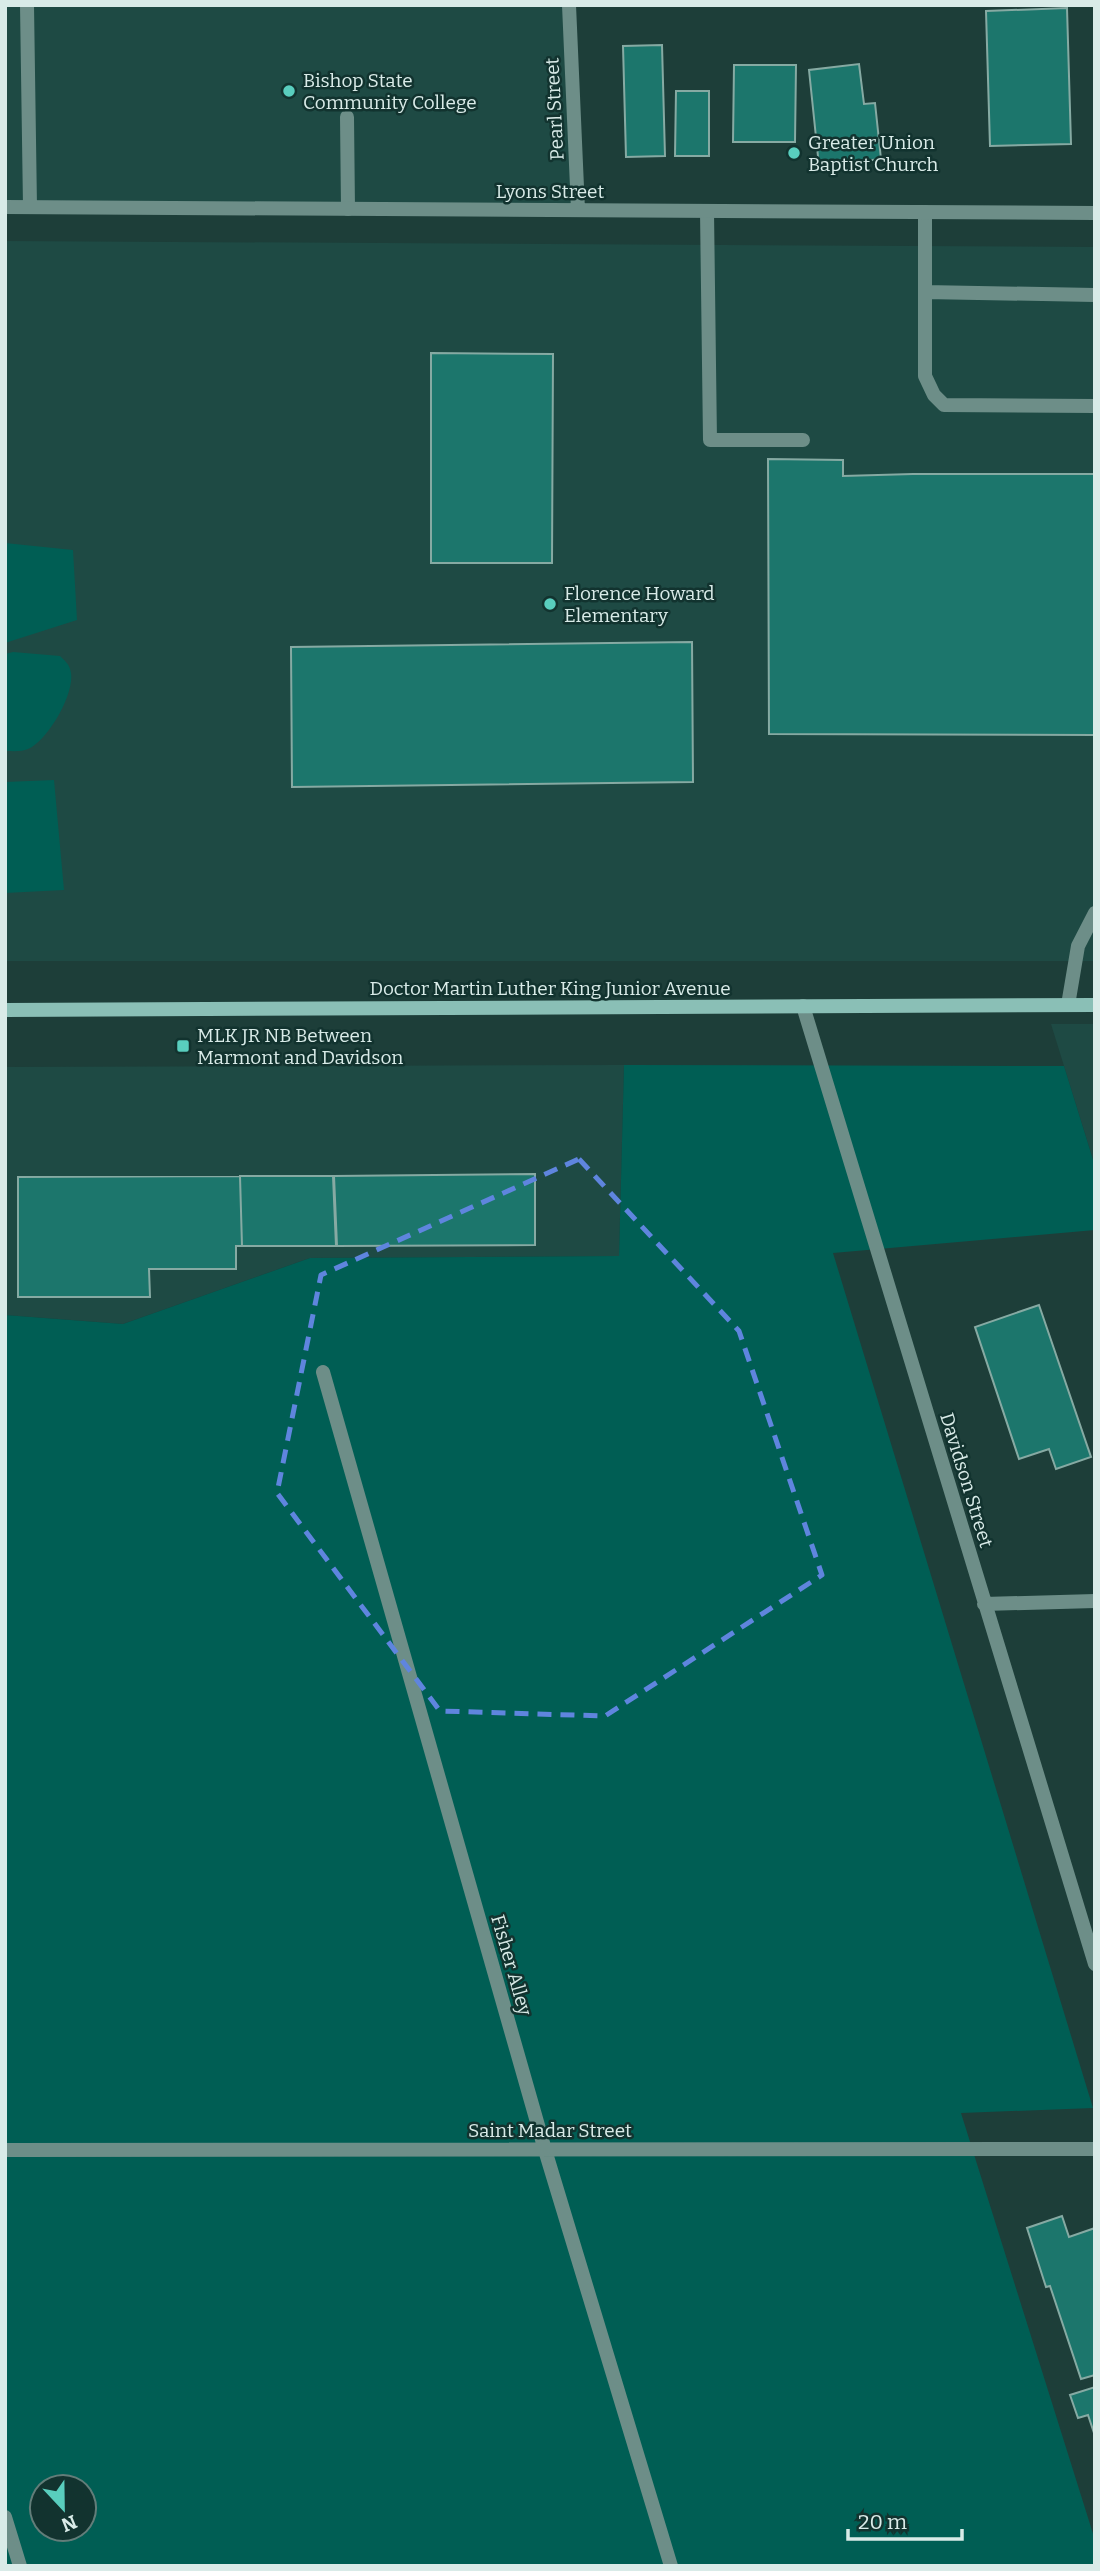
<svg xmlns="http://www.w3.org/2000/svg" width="1100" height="2571" font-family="Bitter,serif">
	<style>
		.built { fill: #1e4a44 }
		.green { fill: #005e54; fill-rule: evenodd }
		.building { fill: #1c766c; stroke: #86aaa3; stroke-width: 2 }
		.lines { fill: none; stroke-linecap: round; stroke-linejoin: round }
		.lane { stroke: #6d8e88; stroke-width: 14 }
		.street { stroke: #6d8e88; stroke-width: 14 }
		.secondary { stroke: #8abfb6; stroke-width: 14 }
		.marked { fill: none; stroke: #5f85de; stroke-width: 5; stroke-dasharray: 14 9; stroke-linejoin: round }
		.poi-dot { fill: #59cebe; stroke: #12332f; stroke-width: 2.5 }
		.labels { text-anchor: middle; stroke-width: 5; stroke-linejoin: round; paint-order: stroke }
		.poi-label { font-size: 19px; fill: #d9ebe8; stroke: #12332f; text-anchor: start }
		.street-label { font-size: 19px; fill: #d9ebe8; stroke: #12332f }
	</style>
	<rect width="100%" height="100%" fill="#1d3e39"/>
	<path class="built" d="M5,5h564l9,205 -573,-3z
		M5,241l1090,6v714h-1090z
		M1051,1024h44v142l-31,-100z
		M624,1065l-5,191 -309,2 -187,66 -118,-9v-248z"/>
	<path class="green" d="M5,543l68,7 4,70 -72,23z
		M13,652l47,4c4,4 9,8 10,13 8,21 -23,73 -42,80 -6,3 -16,2 -23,2v-97z
		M54,780l10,110 -59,3v-111z
		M624,1065l440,1 31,100v64l-262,23 260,855 -132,5 134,427v26h-1090v-1251l118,9 187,-66 309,-2zM42,2487h42v42h-42z"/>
	<path class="building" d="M1067,8l4,136 -81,2 -4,-135z
		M662,45l3,111 -39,1 -3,-111z
		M859,64l5,40 11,-1 6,56 -62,7 -10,-96z
		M734,65h62l-1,77h-62z
		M676,91h33v65h-34z
		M431,353l122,1 -1,209h-121z
		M768,459l75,1v16l70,-2h182v261l-326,-1z
		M692,642l1,140 -401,5 -1,-140z
		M535,1174v71l-198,1 -3,-70z
		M240,1176h93l3,70h-94z
		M18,1177l222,-1 2,70h-6v23h-87l1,28h-132z
		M1039,1305l52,152 -35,12 -7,-20 -30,10 -44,-132z
		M1062,2216l7,21 26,-9v147l-14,4 -31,-93 -4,1 -19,-59z
		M1095,2387v49l-7,-21 -10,3 -8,-23z"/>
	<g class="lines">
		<path class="lane" d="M347,117l1,92
			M707,211l3,229h93
			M925,212v164l9,19 10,10 151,1
			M925,292l170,3
			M1068,1005l10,-59 17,-33"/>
		<path class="street" d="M27,5l3,202
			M569,5l9,205
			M5,207l1090,6
			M803,1006l292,958
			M323,1372l222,778 126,416
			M984,1604l111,-3
			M5,2150l1090,-1
			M5,2517l15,49"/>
		<path class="secondary" d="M5,1010l1090,-5"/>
	</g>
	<path class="marked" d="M579,1159l160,172 83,244 -217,141 -165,-5 -163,-218 44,-218z"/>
	<g class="poi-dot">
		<circle cx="289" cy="91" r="7"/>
		<circle cx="794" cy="153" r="7"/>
		<circle cx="550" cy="604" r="7"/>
		<rect x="176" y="1039" width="14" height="14" rx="3.5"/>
	</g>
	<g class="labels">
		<g class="poi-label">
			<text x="303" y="87">Bishop State<tspan x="303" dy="22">Community College</tspan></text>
			<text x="808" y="149">Greater Union<tspan x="808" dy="22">Baptist Church</tspan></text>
			<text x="564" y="600">Florence Howard<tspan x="564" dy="22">Elementary</tspan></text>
			<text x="197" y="1042">MLK JR NB Between<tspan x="197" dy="22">Marmont and Davidson</tspan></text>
		</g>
		<g class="street-label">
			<text transform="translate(554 109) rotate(-93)" y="7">Pearl Street</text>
			<text x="550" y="198">Lyons Street</text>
			<text x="550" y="995">Doctor Martin Luther King Junior Avenue</text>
			<text transform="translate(967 1480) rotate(73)" y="7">Davidson Street</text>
			<text transform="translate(512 1965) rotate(74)" y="7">Fisher Alley</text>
			<text x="550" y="2137">Saint Madar Street</text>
		</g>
	</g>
	<rect width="1100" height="2571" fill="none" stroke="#d9ebe8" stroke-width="14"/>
	<g transform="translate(63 2508) rotate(158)"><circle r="33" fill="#12332f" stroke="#627d79" stroke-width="2"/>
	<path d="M0-5L12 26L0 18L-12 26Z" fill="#59cebe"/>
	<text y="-10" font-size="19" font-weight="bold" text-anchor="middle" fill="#d9ebe8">N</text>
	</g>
	<path d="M848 2529v10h114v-10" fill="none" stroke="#d9ebe8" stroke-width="3.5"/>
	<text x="858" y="2529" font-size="21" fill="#d9ebe8" stroke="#12332f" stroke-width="5" paint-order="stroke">20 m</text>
</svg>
